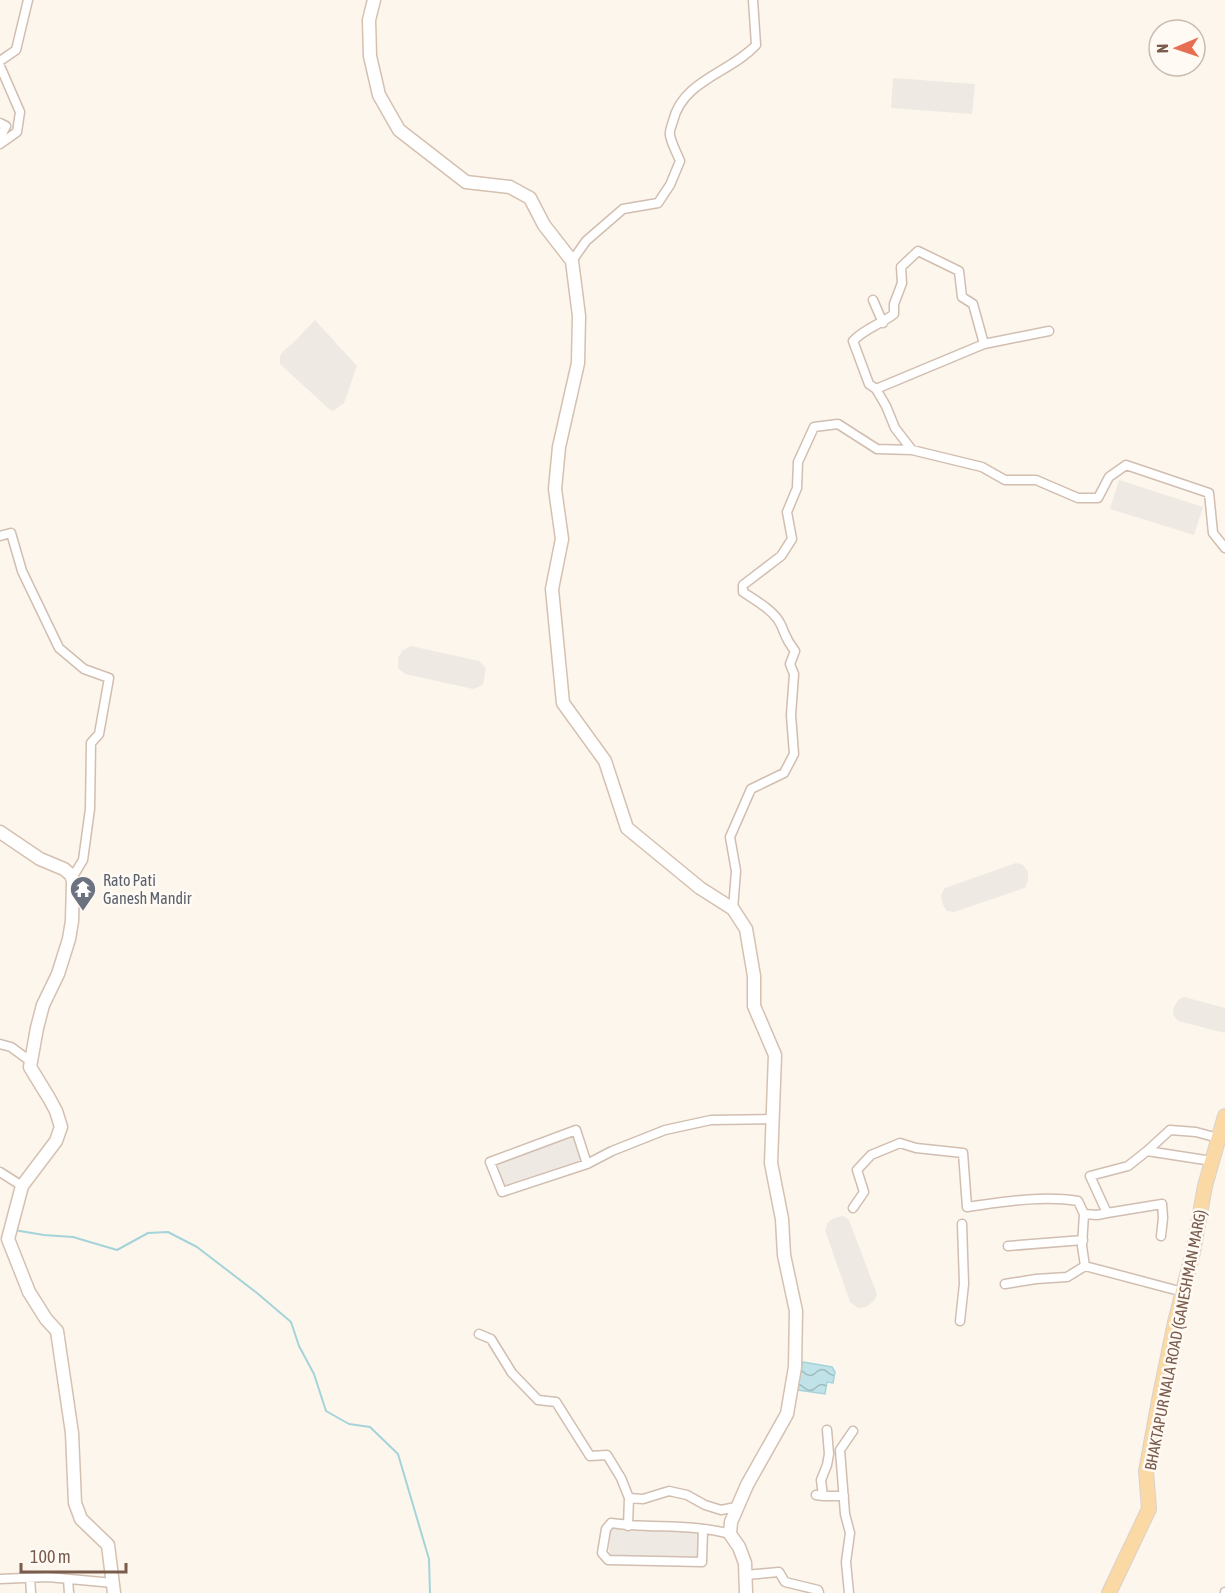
<svg xmlns="http://www.w3.org/2000/svg" width="1225" height="1593" font-family="'Asap Condensed',sans-serif">
	<style>
		.industrial { fill: #efe9e4 }
		.water { fill: url(#water-waves); stroke: #a5d3da; stroke-width: 1.5 }
		.lines { fill: none; stroke-linecap: round; stroke-linejoin: round }
		.stream { stroke: #a5d3da; stroke-width: 2 }
		.street-casing { stroke: #d1beb0; stroke-width: 11 }
		.secondary-casing { stroke: #d6c0b0; stroke-width: 15 }
		.primary-casing { stroke: #dad1cd; stroke-width: 16 }
		.street { stroke: #fff; stroke-width: 8 }
		.secondary { stroke: #fff; stroke-width: 12 }
		.primary { stroke: #fbd9a5; stroke-width: 14 }
		.labels { text-anchor: middle; stroke-width: 5; stroke-linejoin: round; paint-order: stroke }
		.worship-label { font-size: 16px; fill: #5b616d; stroke: #fffaf3; text-anchor: start }
		.street-label { font-size: 16px; fill: #7a5c4d; stroke: #fffaf3 }
	</style>
	<defs>
		<pattern id="water-waves" width="16" height="10" patternUnits="userSpaceOnUse" patternTransform="scale(1.5)"><rect width="16" height="10" fill="#bfe3e8"/><path d="M0 5q4-4 8 0t8 0" fill="none" stroke="#a0bbbe"/></pattern>
	</defs>
	<rect width="100%" height="100%" fill="#fdf6ec"/>
	<path class="industrial" d="M893,78l82,6 -3,30 -81,-6z
		M315,320l42,46 -13,37 -11,8 -4,-2 -49,-45v-8l4,-6 7,-5z
		M1119,480l84,27 -9,28 -84,-26z
		M411,646l68,15 7,7 -3,17 -10,4 -68,-15 -7,-6v-10l4,-7z
		M1016,863l7,2 5,7v8l-3,8 -71,24 -7,-1 -5,-8 -1,-8 4,-7z
		M1184,997l41,11v25l-47,-12 -5,-6 1,-8 4,-7z
		M574,1137l7,23 -79,26 -8,-23z
		M843,1216l6,4 28,74 -3,7 -8,6 -8,1 -8,-6 -25,-72 3,-8 6,-4z
		M610,1527l88,3 -1,29 -88,-2z"/>
	<path class="water" d="M803,1362l29,5 3,5 -2,11 -6,-1 -2,12 -27,-4 -1,-15z"/>
	<g class="lines">
		<path class="stream" d="M14,1230l30,5 29,2 44,13 31,-17 20,-1 29,15 60,46 34,29 8,24 15,28 12,37 23,13 21,3 28,27 31,105 1,34"/>
		<g class="street-casing">
			<path id="street" d="M0,61l16,-11 12,-50
				M0,66l20,46 -3,20 -17,12
				M0,123l6,3 -6,12
				M572,261l14,-20 37,-32 35,-6 12,-18 10,-24c-3,-8 -9,-18 -10,-26 -1,-4 2,-10 3,-14 10,-41 57,-48 83,-76l-3,-45
				M873,300l10,23
				M876,389l108,-45 65,-13
				M912,450l-17,-22 -9,-22 -10,-17 -7,-5 -16,-43c11,-12 28,-17 41,-27v-10l8,-21 -1,-16 17,-16 41,20 3,26 11,7 11,40
				M0,536l11,-3 11,38 37,77 25,21 25,9 -10,56 -8,9 -1,66 -7,51 -11,18
				M733,909l3,-38 -6,-34 21,-48 33,-16 10,-19 -3,-39 3,-41 -4,-10 5,-13c-9,-11 -9,-15 -14,-26 -6,-14 -26,-25 -38,-33v-7l38,-29 11,-17 -5,-27 10,-24 1,-26 16,-35 24,-3 39,25 35,1 70,17 23,13h31l42,18h20l11,-21 17,-12 83,28 4,40 12,15
				M0,1044l11,3 19,14
				M1147,1151l-19,15 -38,10 17,37 55,-9 1,14 -2,18
				M1212,1161l-65,-10 23,-21 26,2 22,6
				M587,1164l-11,-34 -86,32 12,30 85,-28 25,-13 53,-21 46,-10 62,-1
				M0,1172l22,14
				M853,1208l11,-16 -7,-22 14,-15 29,-12 16,5 47,5 4,54c36,-5 75,-12 111,-6l6,13 -2,32 3,20 98,26
				M1084,1214l13,1 10,-2
				M1008,1246l75,-6
				M1005,1284l31,-5 31,-2 18,-11
				M960,1321l4,-37 -2,-60
				M479,1334l12,5 21,34 26,27 18,2 34,54 17,-1 14,23 8,20 14,1 26,-8 18,4 18,10 16,5 15,-3
				M816,1495l7,1 -2,-16 6,-15 2,-11 -2,-24
				M823,1496h21
				M628,1526l1,-28
				M703,1529l-1,33 -94,-2 -6,-7 4,-24 5,-6c40,6 80,0 119,11
				M746,1575l33,-3 6,10 33,8 1,3
				M30,1578l1,15
				M0,1579l48,-2 65,6
				M68,1579l1,14
				M849,1593l-3,-31 4,-29 -5,-19 -5,-64 13,-19
				M1225,1593v-1"/>
		</g>
		<g class="secondary-casing">
			<path id="secondary" d="M374,0l-5,20 1,36 9,39 20,35 67,52 44,5 20,11 14,27 28,36 7,55 -1,47 -19,84 -4,42 7,50 -10,50 11,114 42,58 22,67 73,60 33,21 13,20 8,47v30l21,49 -4,108 11,56 2,36 12,56 -1,56 -8,47 -40,71 -16,37 -1,12 9,13 6,16 1,30
				M0,832l40,27 24,10 7,6 2,6 -1,40 -3,18 -11,35 -15,31 -6,23 -7,39 19,31 7,13 5,16 -5,14 -34,45 -14,53 21,53 17,27 11,12 15,102 3,70 6,16 27,26 6,48"/>
		</g>
		<g class="primary-casing">
			<path id="primary" d="M1109,1593l40,-84 -3,-38 14,-76 15,-73 18,-70 12,-66 20,-70"/>
		</g>
		<use href="#street" class="street"/>
		<use href="#secondary" class="secondary"/>
		<use href="#primary" class="primary"/>
	</g>
	<defs>
		<g id="temple-pin" transform="scale(1.35)"><path d="M0 17L-7.5 6A9.5 9.5 0 1 1 7.5 6Z" fill="#6b7280" stroke="#fffaf3"/><path d="M0-6L5-2H3V0L6.5 2.5H4V6H1.5V3h-3V6H-4V2.5H-6.5L-3 0V-2H-5Z" fill="#fff"/></g>
	</defs>
	<g fill-rule="evenodd">
		<use href="#temple-pin" x="83" y="889"/>
	</g>
	<g class="labels">
		<g class="worship-label">
			<text x="103" y="886">Rato Pati<tspan x="103" dy="18">Ganesh Mandir</tspan></text>
		</g>
		<g class="street-label">
			<text transform="translate(1175 1340) rotate(-79)" y="6">BHAKTAPUR NALA ROAD (GANESHMAN MARG)</text>
		</g>
	</g>
	<g transform="translate(1177 48) rotate(268)"><circle r="28" fill="#fffaf3" stroke="#cabbb1" stroke-width="1.5"/>
	<path d="M0-4.5L10 22L0 15L-10 22Z" fill="#e76f51"/>
	<text y="-9" font-size="16" font-weight="bold" text-anchor="middle" fill="#7a5c4d">N</text>
	</g>
	<path d="M21 1563v9h105v-9" fill="none" stroke="#7a5c4d" stroke-width="3"/>
	<text x="30" y="1563" font-size="18" fill="#7a5c4d" stroke="#fffaf3" stroke-width="4.5" paint-order="stroke">100 m</text>
</svg>
